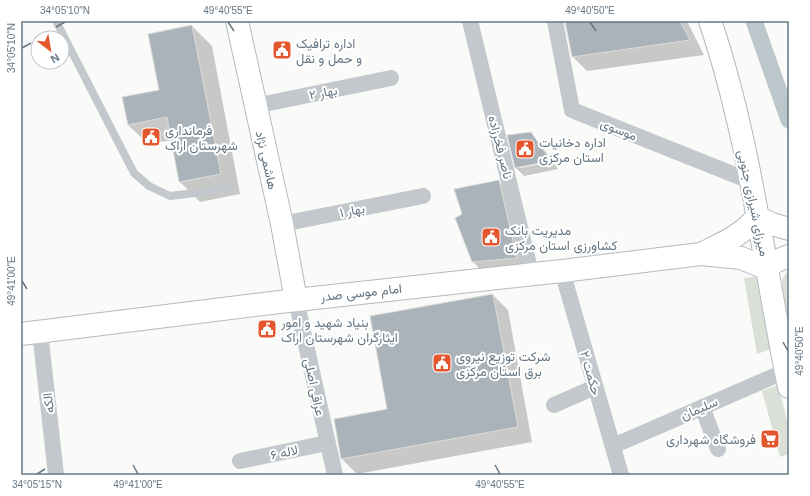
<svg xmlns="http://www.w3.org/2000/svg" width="810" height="496" font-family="Arial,Vazirmatn,sans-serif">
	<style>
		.green { fill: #dadfd7 }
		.shadow { fill: #0003 }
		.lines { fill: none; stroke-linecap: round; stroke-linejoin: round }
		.canal { stroke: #bbc7cb; stroke-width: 17 }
		.building { fill: #aab3b9; stroke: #dcdcda }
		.secondary-casing { stroke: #b3babf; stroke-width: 24 }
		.lane { stroke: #c3c8cc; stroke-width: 8 }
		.street { stroke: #c3c8cc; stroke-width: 16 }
		.secondary { stroke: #fff; stroke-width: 22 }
		.ticks { fill: none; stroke: #657683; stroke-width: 1.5 }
		.labels { text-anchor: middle; stroke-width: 4; stroke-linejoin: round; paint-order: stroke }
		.poi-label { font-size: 13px; fill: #657683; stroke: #fff; text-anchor: start }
		.street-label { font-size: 13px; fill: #657683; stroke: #fff }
		.neatline { fill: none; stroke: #657683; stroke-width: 1.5 }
		.ticks-label { font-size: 10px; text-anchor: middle; fill: #657683 }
	</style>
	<rect width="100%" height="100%" fill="#fafaf8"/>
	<path class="green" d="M789,271v51c-3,-14 -15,-42 0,-51z
		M759,276l15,72 -17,6 -13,-76z
		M778,385l11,43v26l-9,3 -18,-66z"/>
	<path class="shadow" d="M567,21h120l17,34 -117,16 -15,-15z
		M192,26l20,20 28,148 -40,8 -20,-20 -8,-42 -24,4 -20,-19 32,-34z
		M531,133l21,27 -32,6v2l33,-6 5,7 -34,7 -8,-8 -7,-32z
		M498,181l8,7 19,77 -44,5 -8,-8 -10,-48z
		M493,295l15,15 24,132 -175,32 -15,-15 -7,-39 53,-10 -17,-93z"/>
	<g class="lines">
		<path class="canal" d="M754,21l35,99"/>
	</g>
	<path class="building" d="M565,21h115l10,19 -118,17z
		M192,25l29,149 -42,8 -12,-65 -39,8 -6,-28 37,-7 -11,-56z
		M531,132l20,29 -36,7 -8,-33z
		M499,180l18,78 -45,4 -17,-44 7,-4 -8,-25z
		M493,294l25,133 -177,32 -7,-40 53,-10 -17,-93z"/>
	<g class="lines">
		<g class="secondary-casing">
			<path id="secondary" d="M237,21l45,203 14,76
				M710,21c40,117 54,245 79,366
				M701,254c22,-11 40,-18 56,-37l15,7 17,5
				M21,334l275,-34 266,-29 139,-17 40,4 27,11 6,-7 15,-6"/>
		</g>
		<path class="lane" d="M56,21l78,152 15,13 21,10 58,-7"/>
		<path class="street" d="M470,21l61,252
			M555,21l17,89 178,71
			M255,106l136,-28
			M282,224l141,-28
			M562,271l59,204
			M296,300l39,175
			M40,332l16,143
			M554,405l41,-18
			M702,407l16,42
			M613,446l173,-75
			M240,461l87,-18"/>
		<use href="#secondary" class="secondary"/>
	</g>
	<path class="ticks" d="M228,22l6,9M590,22l6,9M56,27l9,-5M22,48l9,-5M22,281l5,8M783,342l5,9M133,465l5,9M495,465l5,9M37,474l8,-5"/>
	<defs>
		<g id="civic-square" transform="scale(1)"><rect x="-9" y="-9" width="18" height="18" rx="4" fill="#e4572e" stroke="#fff"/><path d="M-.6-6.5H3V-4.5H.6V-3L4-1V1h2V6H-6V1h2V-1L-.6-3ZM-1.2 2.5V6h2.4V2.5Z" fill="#fff"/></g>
		<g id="supermarket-square" transform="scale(1)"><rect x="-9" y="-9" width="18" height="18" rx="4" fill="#e4572e" stroke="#fff"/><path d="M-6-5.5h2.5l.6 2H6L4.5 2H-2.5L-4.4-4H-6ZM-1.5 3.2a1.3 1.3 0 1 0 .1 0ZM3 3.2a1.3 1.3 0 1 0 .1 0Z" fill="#fff"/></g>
	</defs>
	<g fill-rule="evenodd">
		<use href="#civic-square" x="282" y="50"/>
		<use href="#civic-square" x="151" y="137"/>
		<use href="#civic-square" x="525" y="149"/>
		<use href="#civic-square" x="491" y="237"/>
		<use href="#civic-square" x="267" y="329"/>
		<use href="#civic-square" x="442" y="363"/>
		<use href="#supermarket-square" x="770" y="439"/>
	</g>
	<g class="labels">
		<g class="poi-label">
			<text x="296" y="48">اداره ترافیک<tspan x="296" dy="15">و حمل و نقل</tspan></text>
			<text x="165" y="135">فرمانداری<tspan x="165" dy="15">شهرستان اراک</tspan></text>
			<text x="539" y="147">اداره دخانیات<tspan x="539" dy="15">استان مرکزی</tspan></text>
			<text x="505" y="235">مدیریت بانک<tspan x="505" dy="15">کشاورزی استان مرکزی</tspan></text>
			<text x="281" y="327">بنیاد شهید و امور<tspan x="281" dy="15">ایثارگران شهرستان اراک</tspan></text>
			<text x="456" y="361">شرکت توزیع نیروی<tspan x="456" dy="15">برق استان مرکزی</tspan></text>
			<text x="756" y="444" text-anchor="end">فروشگاه شهرداری</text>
		</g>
		<g class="street-label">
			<text transform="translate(323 92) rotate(-11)" y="5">بهار ۲</text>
			<text transform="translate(619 129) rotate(22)" y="5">موسوی</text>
			<text transform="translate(501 147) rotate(76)" y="5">ناصر فخرزاده</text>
			<text transform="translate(267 160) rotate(77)" y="5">هاشمی نژاد</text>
			<text transform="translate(754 203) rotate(78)" y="5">میرزای شیرازی جنوبی</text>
			<text transform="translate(352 210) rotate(-11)" y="5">بهار ۱</text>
			<text transform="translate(361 292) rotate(-6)" y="5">امام موسی صدر</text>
			<text transform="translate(591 373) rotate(74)" y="5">حکمت ۲</text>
			<text transform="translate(315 387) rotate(78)" y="5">عراقی اصلی</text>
			<text transform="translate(48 403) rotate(-97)" y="5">الکه</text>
			<text transform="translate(699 408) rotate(-23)" y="5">سلیمان</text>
			<text transform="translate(284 452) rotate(-12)" y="5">لاله ۶</text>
		</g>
	</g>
	<rect width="810" height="496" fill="none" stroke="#ffffff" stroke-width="44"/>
	<g transform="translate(50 50) rotate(149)"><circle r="19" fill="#ffffff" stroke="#c1c8cd"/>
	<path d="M0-3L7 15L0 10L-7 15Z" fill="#e4572e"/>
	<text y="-6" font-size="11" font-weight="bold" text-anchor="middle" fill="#657683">N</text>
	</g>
	<rect x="22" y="22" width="766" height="452" class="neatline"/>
	<g class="ticks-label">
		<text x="65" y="14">34°05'10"N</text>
		<text x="228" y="14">49°40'55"E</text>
		<text x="590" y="14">49°40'50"E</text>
		<text transform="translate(11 48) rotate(-90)" y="4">34°05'10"N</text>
		<text transform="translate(11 281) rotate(-90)" y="4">49°41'00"E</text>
		<text transform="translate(799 351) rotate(-90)" y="4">49°40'50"E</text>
		<text x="37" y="488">34°05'15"N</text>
		<text x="138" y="488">49°41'00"E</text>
		<text x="500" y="488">49°40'55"E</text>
	</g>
</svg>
